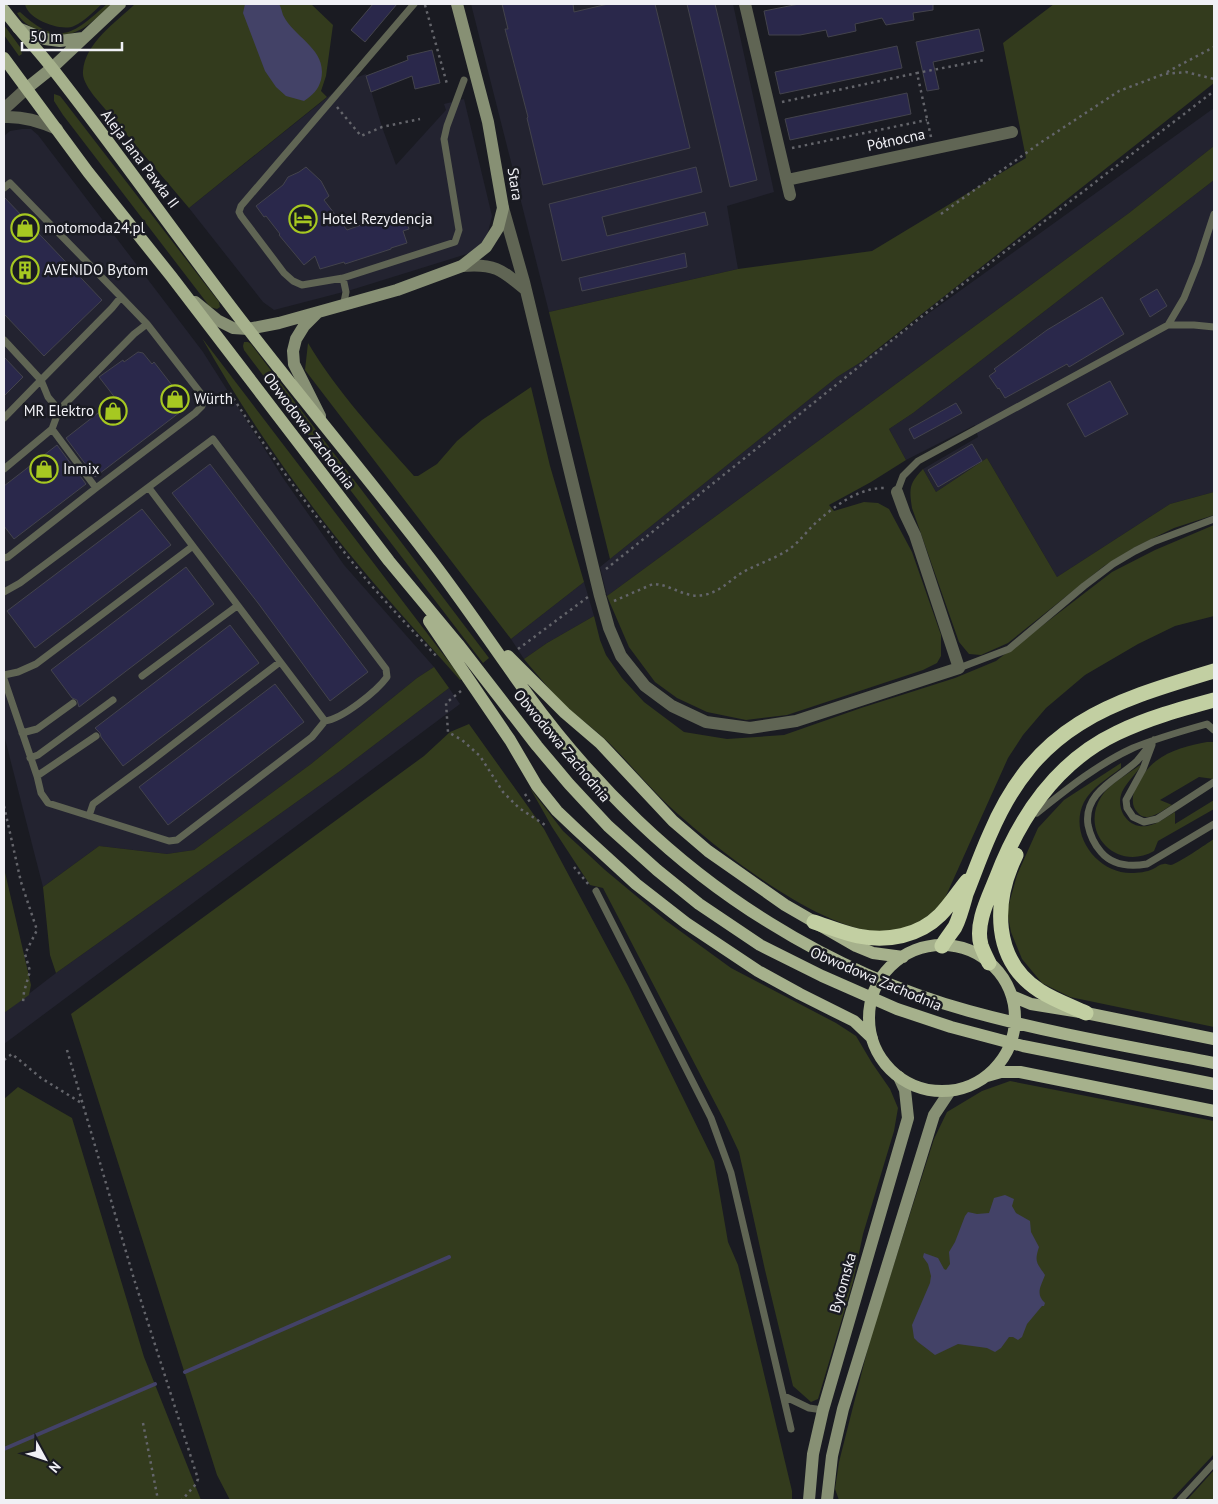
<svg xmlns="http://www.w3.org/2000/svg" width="1218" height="1504" font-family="'PT Sans',sans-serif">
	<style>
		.built { fill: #232330 }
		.green { fill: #333b1d }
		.water { fill: #434267 }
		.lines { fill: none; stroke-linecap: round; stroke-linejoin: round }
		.stream { stroke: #434267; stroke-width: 4 }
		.building { fill: #2a284b; stroke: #43434c }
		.path { stroke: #64656b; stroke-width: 2.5; stroke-dasharray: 2.5 4; stroke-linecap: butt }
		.lane { stroke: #606554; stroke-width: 7 }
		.street { stroke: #606554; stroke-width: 12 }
		.secondary { stroke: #879074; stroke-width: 12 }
		.primary { stroke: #a6b18c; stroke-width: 12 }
		.highway { stroke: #c2cfa2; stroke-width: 15 }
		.labels { text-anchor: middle; stroke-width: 5; stroke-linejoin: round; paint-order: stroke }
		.street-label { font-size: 15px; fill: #f0f0f5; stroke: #1a1b22 }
		.poi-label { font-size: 15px; fill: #f0f0f5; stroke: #1a1b22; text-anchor: start }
	</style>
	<rect width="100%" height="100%" fill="#1a1b22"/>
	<path class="built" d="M471,4h262l41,188 -47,14 11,63 -189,43z
		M366,74l16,53 14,38 50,-55 -2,-6 20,-5 28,117 -5,20 -6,9 -11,8 -119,37 -77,20 -11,-8 -74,-94 160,-128z
		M1214,108v38l-85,67 -522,383 -7,-29 237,-190 24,-15z
		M22,129h9l7,6 165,217 80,126 61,87 90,102 -17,11 -106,86 -117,86 -27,4 -68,-8 -56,41 -39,-152v-599l6,-5z
		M1214,180v312l-44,12 -113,73 -70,-119 -51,34 -13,-23 55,-32 -3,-12 -69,35 -17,-31 24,-16z
		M584,582l10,34 -47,27 -23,16 -13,-20z
		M449,688l11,16 -456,340v-31l52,-40 284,-202z"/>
	<path class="green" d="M25,4h77c-8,7 -17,17 -28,22 -13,6 -47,-7 -49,-22z
		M107,4h5c-24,22 -40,40 -74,26 -9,-4 -16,-8 -21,-17l3,-1c39,36 53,22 87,-8z
		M135,4h176l22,21 -7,51 -5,15 6,6 -138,111 -95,-112c-5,-7 -12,-16 -11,-25 2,-28 33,-49 52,-67z
		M1054,4h160v79l-353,279 -24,15 -227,182 -61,-247 189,-43 134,-18 154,-93 -23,-115z
		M4,25l16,22 2,7 -3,2 -15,-21z
		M54,94l6,2 4,5 155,201 1,5 -3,2 -7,-2 -147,-192 -9,-14z
		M1214,146v34l-301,233 -24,16 17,31 -35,22 -42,23 5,6 30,-9 14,1 11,6 23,43 29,83v21l-4,7 -14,7 -136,45 -41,5 -39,-8 -30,-14 -22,-16 -26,-35 -22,-51 522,-383z
		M202,338l260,341 -2,1c-34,-39 -70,-77 -103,-117 -58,-70 -110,-145 -155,-225z
		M244,342h4l3,2 238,314 -6,5 -188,-245 -51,-68 -1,-4z
		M308,343c29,49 69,91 106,133h4l19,-12 20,-23 25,-21 49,-33 19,79 34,116 -73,57 -206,-269z
		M987,458l70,119 113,-73 44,-12v23l-40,13 -37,18 -33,20 -96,77 -27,12 -12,-1 -10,-12 -47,-134c-3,-20 -3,-24 11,-39l13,23z
		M1214,525v91l-39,10 -37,18 -53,31 -39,33 -23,27 -15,23 -63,140c-14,20 -40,35 -65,34 -63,-3 -165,-84 -212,-127 -22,-21 -41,-45 -63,-66 -11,-10 -23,-19 -35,-29 -17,-16 -31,-33 -46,-51l23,-16 47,-27 6,24 6,15 16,23 22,24 40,30 43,7 57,-4 77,-27 94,-30 41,-17 116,-89 43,-22z
		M434,667l15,21 -109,83 -284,202 -6,-18 -7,-68 56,-41 68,8 27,-4 117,-86 106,-86z
		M469,724l75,105 84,157 86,175 14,81 10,23 54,226v9h-562l-13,-25 -146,-461 353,-258 26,-24z
		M1207,742h7v37l-15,-2 -39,23 12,5c-6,3 -13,9 -20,11 -5,2 -11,1 -14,-3 -15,-14 6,-43 18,-52 14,-11 34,-16 51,-19z
		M1121,763v5c-14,11 -29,19 -37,34 -16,32 13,71 47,71 7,0 16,-1 22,-4 4,-2 7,-5 11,-5 2,-1 5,1 7,1 8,-2 35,-21 43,-26v188l-144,-30 -28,-14 -20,-24 -11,-27 -4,-21 10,-36 21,-47 26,-28z
		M1140,765l1,1c-6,9 -15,17 -19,26 -7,17 6,37 25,34 11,-2 19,-9 28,-14v12l39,-24v-2v11l-56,32 -4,10c-37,21 -75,-18 -53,-54 8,-13 27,-23 39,-32z
		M530,788l33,43 42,39 60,50 66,48 105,55 20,13 16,27 18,26 8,19 -4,23 -31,103 -10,48 -35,117 -7,3 -18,-16 -28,-116 -26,-118 -15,-32 -121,-232 -13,-3 -38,-58z
		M4,868l27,117 -2,10 -25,18z
		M1010,1081l204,40v333l-43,46h-332l-4,-11 4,-27 32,-126 63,-197 13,-27 35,-21z
		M18,1087l54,31 72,239 57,143h-197v-401z
		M1214,1470v30h-27z"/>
	<path class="water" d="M245,4h34c2,3 3,8 4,11 12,24 45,34 38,65 -3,10 -8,15 -17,21l-18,-5 -10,-9 -11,-16 -22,-58z
		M1005,1195l9,4 -2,7 4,7 14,8 1,11 8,15c-5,15 -2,16 6,28 -4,11 -10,19 0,28l-1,3h-2l-15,18 -5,13 -4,3 -5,-3h-4l-8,11 -6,4 -8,-4 -29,-4 -23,11 -17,-13 -4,-4 -1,-7 -1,-6 18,-42 1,-7 -3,-12 -5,-7 1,-4 14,5 6,11 2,1 4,-6 -1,-12 6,-10 10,-26 3,-4 9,2 12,-1 5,-15z"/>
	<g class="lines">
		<path class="stream" d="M185,1372l264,-115
			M4,1449l151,-65"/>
	</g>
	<path class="building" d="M373,4h24l-32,38 -14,-12z
		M502,4h71l1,8 34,-8h47l35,144 -147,37 -16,-67 1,-1 -23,-88h3z
		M687,4h28l42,176 -27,7z
		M799,4h134v6l-20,3 1,7 -28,5 -4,-7 -27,6 1,7 -28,6 -2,-7 -26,5h-31l-5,-24z
		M979,29l5,22 -51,11 6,27 -12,2 -11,-49z
		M897,46l5,22 -122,26 -5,-22z
		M432,50l8,33 -25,6 -3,-13 -41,16 -5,-16 42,-16 -1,-4z
		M907,93l4,21 -121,26 -5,-21z
		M306,167l15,14 8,15 -5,4 23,30 34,-12 1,2 22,-6 5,15 -6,2 4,12 -16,5v1l-46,15 -1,-2 -24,7 -5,-13 -11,9 -25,-30 1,-1 -14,-18 -2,1 -8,-11 27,-21 5,-8 11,-5z
		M696,167l6,25 -100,25 5,19 98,-24 3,13 -146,36 -13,-57z
		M4,197l98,103 -58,56 -40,-42z
		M685,253l2,14 -105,24 -3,-13z
		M1157,289l10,17 -17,11 -10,-18z
		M1102,297l22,37 -55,33 -2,-3 -62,34 -6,-10 -1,1 -9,-13 7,-5 -2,-2 53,-39z
		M138,352l5,1 9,11 2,-2 34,44 -93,71 -29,-39 50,-39 -17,-22 24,-17 1,2z
		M4,357l19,20 -19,19z
		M1110,381l18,33 -43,23 -18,-33z
		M956,403l6,10 -48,26 -5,-10z
		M972,444l10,17 -44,26 -10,-17z
		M57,445l29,39 -72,55 -10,-13v-40z
		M210,464l158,208 -38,29 -72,-98 -86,-110z
		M142,509l29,36 -136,103 -28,-37z
		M186,567l28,37 -135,103 -2,-7 -5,-2 -21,-28z
		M230,625l29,38 -136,103 -22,-29 -1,-4 -5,-5z
		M275,684l29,38 -136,103 -29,-38z"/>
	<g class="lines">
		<path class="path" d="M425,5l22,79
			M1167,72l47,-25
			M782,102l135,-29
			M337,107l24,29 21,-9 38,-8
			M931,137l-14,-64 67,-13
			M792,148l135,-28
			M941,214l99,-71 79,-52 45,-17 22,-2 28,7
			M230,393c41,64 87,126 135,185 23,27 48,53 72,79
			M606,569l345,-276 263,-202
			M614,601l39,-17c18,0 32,15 51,11 16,-3 26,-15 39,-23 15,-8 31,-13 45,-22 12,-8 20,-21 31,-30 18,-16 42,-33 67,-32
			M518,649l70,-52
			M461,691l-15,12 2,29 14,8 18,16 23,36 16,16 26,17
			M525,794l6,10
			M4,806l17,76 16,48 -12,24 5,17 -6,21 -1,10
			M574,867l15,18
			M67,1050l67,229 64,200 -2,5 -14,16
			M4,1060l8,-6 29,24 42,26
			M143,1423l15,77"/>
		<path class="lane" d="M414,4l-173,202 -2,6 2,4 43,57 9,8 9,4 41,-7 112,-36 4,-12 -15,-91 3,-13 17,-46
			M4,188l6,-5 111,114 -9,11 -71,72 -37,-40
			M342,304l2,-2 2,-10 -3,-14
			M1168,325h26l20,2
			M59,410l75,-76 13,-10
			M4,418l37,-38 7,17 11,13 -7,19
			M4,469l48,-40 44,59
			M897,492l6,-16 15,-15 250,-136 16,-27 14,-35 16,-49
			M4,558l4,-1 88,-69 99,-75 7,-7v-11l-55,-71 -26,-27
			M4,592l16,-9 193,-144 173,230 1,8c-10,14 -45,42 -62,44l-176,-233
			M959,668l50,-19 75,-63 29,-22 22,-13 18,-9 61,-23
			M4,675l14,-3 18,-8 157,-118
			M142,676l95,-70
			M4,679l33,97 4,17 7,10 121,38 8,-1 135,-103 13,-16
			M22,733l15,-4 36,-26
			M1154,740c-6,7 -11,14 -17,21 -19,18 -54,31 -49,64 2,10 6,19 13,27 12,14 29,15 46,12l67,-40
			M1152,745l-9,24 -17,31 1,8 6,9 11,5 13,-3 57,-37
			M30,758l8,-3 75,-55
			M37,776l59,-40
			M1037,813c30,-24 61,-49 96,-65 24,-10 49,-17 74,-24l7,6
			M89,816l4,-12 53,-39 134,-103
			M596,891l115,227 20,55 60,256
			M784,1396l25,12 14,2
			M1180,1500l34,-37"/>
		<path class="street" d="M745,4l45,191
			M4,109l23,-21
			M4,117c19,-1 35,4 53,12
			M787,180l225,-48
			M503,208l21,74 76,314 9,32 12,28 24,30 27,20 34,16 44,6 46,-7 163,-53 -44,-133 -10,-21 -8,-22
			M462,266c33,-3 40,4 64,24"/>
		<path class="secondary" d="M18,28l27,11 15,2 23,-3
			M27,88l25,-20 68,-64
			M195,302l22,18 16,8 15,1 31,-6 118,-33 65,-24 24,-19 12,-19 5,-20 -15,-86 -31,-118
			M317,313l-13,13 -8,13 -3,12 1,13 26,52
			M809,1500l4,-46 10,-44 85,-292 -3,-28 -6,-13
			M827,1500l5,-44 11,-47 91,-294 16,-24"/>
		<path class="primary" d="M4,10c15,20 32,38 48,58 67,85 129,175 196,261 58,75 119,148 177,223 36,46 68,95 103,143 65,89 147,170 242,228 61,38 130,69 199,88 80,22 163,36 245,52
			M4,58l84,114 83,104 218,285 69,83 79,102 32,38 39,42 49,44 42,34 61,41 62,31 75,33 54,18 72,19 191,38
			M429,621l81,119 27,46 20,25 20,19 59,54 50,39 72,48 42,23 54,27 18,17
			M508,656l57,57 35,30 73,78 35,30 77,54 71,41 17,7 30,4
			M869 1018a73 73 0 1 1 146 0a73 73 0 1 1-146 0Z
			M1012,996l19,8 55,9 128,26
			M987,1076l14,-4h19l194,39"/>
		<path class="highway" d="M1016,855c-23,47 -24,105 24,136 14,9 31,15 46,22
			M814,922c15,5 30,11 44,14 29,6 61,0 82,-21 10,-10 18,-23 27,-34
			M942,946c4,-7 9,-13 13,-19 5,-10 8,-22 11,-33 8,-20 15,-40 24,-60 47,-110 118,-131 224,-163
			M989,963c-3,-6 -6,-12 -8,-18 -6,-21 7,-46 15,-66 23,-61 60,-117 121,-146 31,-15 64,-24 97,-33"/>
	</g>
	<defs>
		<g id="hotel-ring" transform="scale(1.4375)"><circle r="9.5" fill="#1a1b22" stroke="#a6c821" stroke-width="1.5"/><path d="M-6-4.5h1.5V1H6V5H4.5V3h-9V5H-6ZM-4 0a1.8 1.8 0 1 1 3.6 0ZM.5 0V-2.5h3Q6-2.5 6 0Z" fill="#a6c821"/></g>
		<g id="shop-ring" transform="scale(1.4375)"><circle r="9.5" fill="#1a1b22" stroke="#a6c821" stroke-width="1.5"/><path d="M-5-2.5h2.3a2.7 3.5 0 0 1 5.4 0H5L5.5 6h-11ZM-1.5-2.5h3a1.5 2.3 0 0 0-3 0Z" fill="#a6c821"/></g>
		<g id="building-ring" transform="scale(1.4375)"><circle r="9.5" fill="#1a1b22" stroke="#a6c821" stroke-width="1.5"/><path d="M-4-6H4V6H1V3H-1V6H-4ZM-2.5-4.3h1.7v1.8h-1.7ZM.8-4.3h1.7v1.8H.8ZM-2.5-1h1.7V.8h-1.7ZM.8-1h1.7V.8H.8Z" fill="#a6c821"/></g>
	</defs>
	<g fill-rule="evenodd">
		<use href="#hotel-ring" x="303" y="219"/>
		<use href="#shop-ring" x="25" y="228"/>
		<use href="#building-ring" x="25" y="270"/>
		<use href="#shop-ring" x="175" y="399"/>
		<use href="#shop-ring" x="113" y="411"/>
		<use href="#shop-ring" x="44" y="469"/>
	</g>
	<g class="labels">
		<g class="street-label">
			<text transform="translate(896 140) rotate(-12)" y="5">Północna</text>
			<text transform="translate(140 159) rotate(53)" y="5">Aleja Jana Pawła II</text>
			<text transform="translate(515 184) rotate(81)" y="5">Stara</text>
			<text transform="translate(309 431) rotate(53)" y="5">Obwodowa Zachodnia</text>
			<text transform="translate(562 746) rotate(50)" y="5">Obwodowa Zachodnia</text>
			<text transform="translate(876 979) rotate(23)" y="5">Obwodowa Zachodnia</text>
			<text transform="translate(843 1283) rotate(-74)" y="5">Bytomska</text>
		</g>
		<g class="poi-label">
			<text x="322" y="224">Hotel Rezydencja</text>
			<text x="44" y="233">motomoda24.pl</text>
			<text x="44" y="275">AVENIDO Bytom</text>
			<text x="194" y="404">Würth</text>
			<text x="94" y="416" text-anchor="end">MR Elektro</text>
			<text x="63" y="474">Inmix</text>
		</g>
	</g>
	<rect width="1218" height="1504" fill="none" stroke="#f0f0f5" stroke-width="10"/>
	<g transform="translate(45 1459) rotate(130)" stroke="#1a1b22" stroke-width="4" paint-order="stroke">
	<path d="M0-4L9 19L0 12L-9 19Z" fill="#f0f0f5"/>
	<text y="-8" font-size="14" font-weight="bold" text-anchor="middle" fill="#f0f0f5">N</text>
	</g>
	<path d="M22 42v8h100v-8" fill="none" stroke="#f0f0f5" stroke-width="2.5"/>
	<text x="30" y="42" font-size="15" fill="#f0f0f5" stroke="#1a1b22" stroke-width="4" paint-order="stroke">50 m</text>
</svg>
